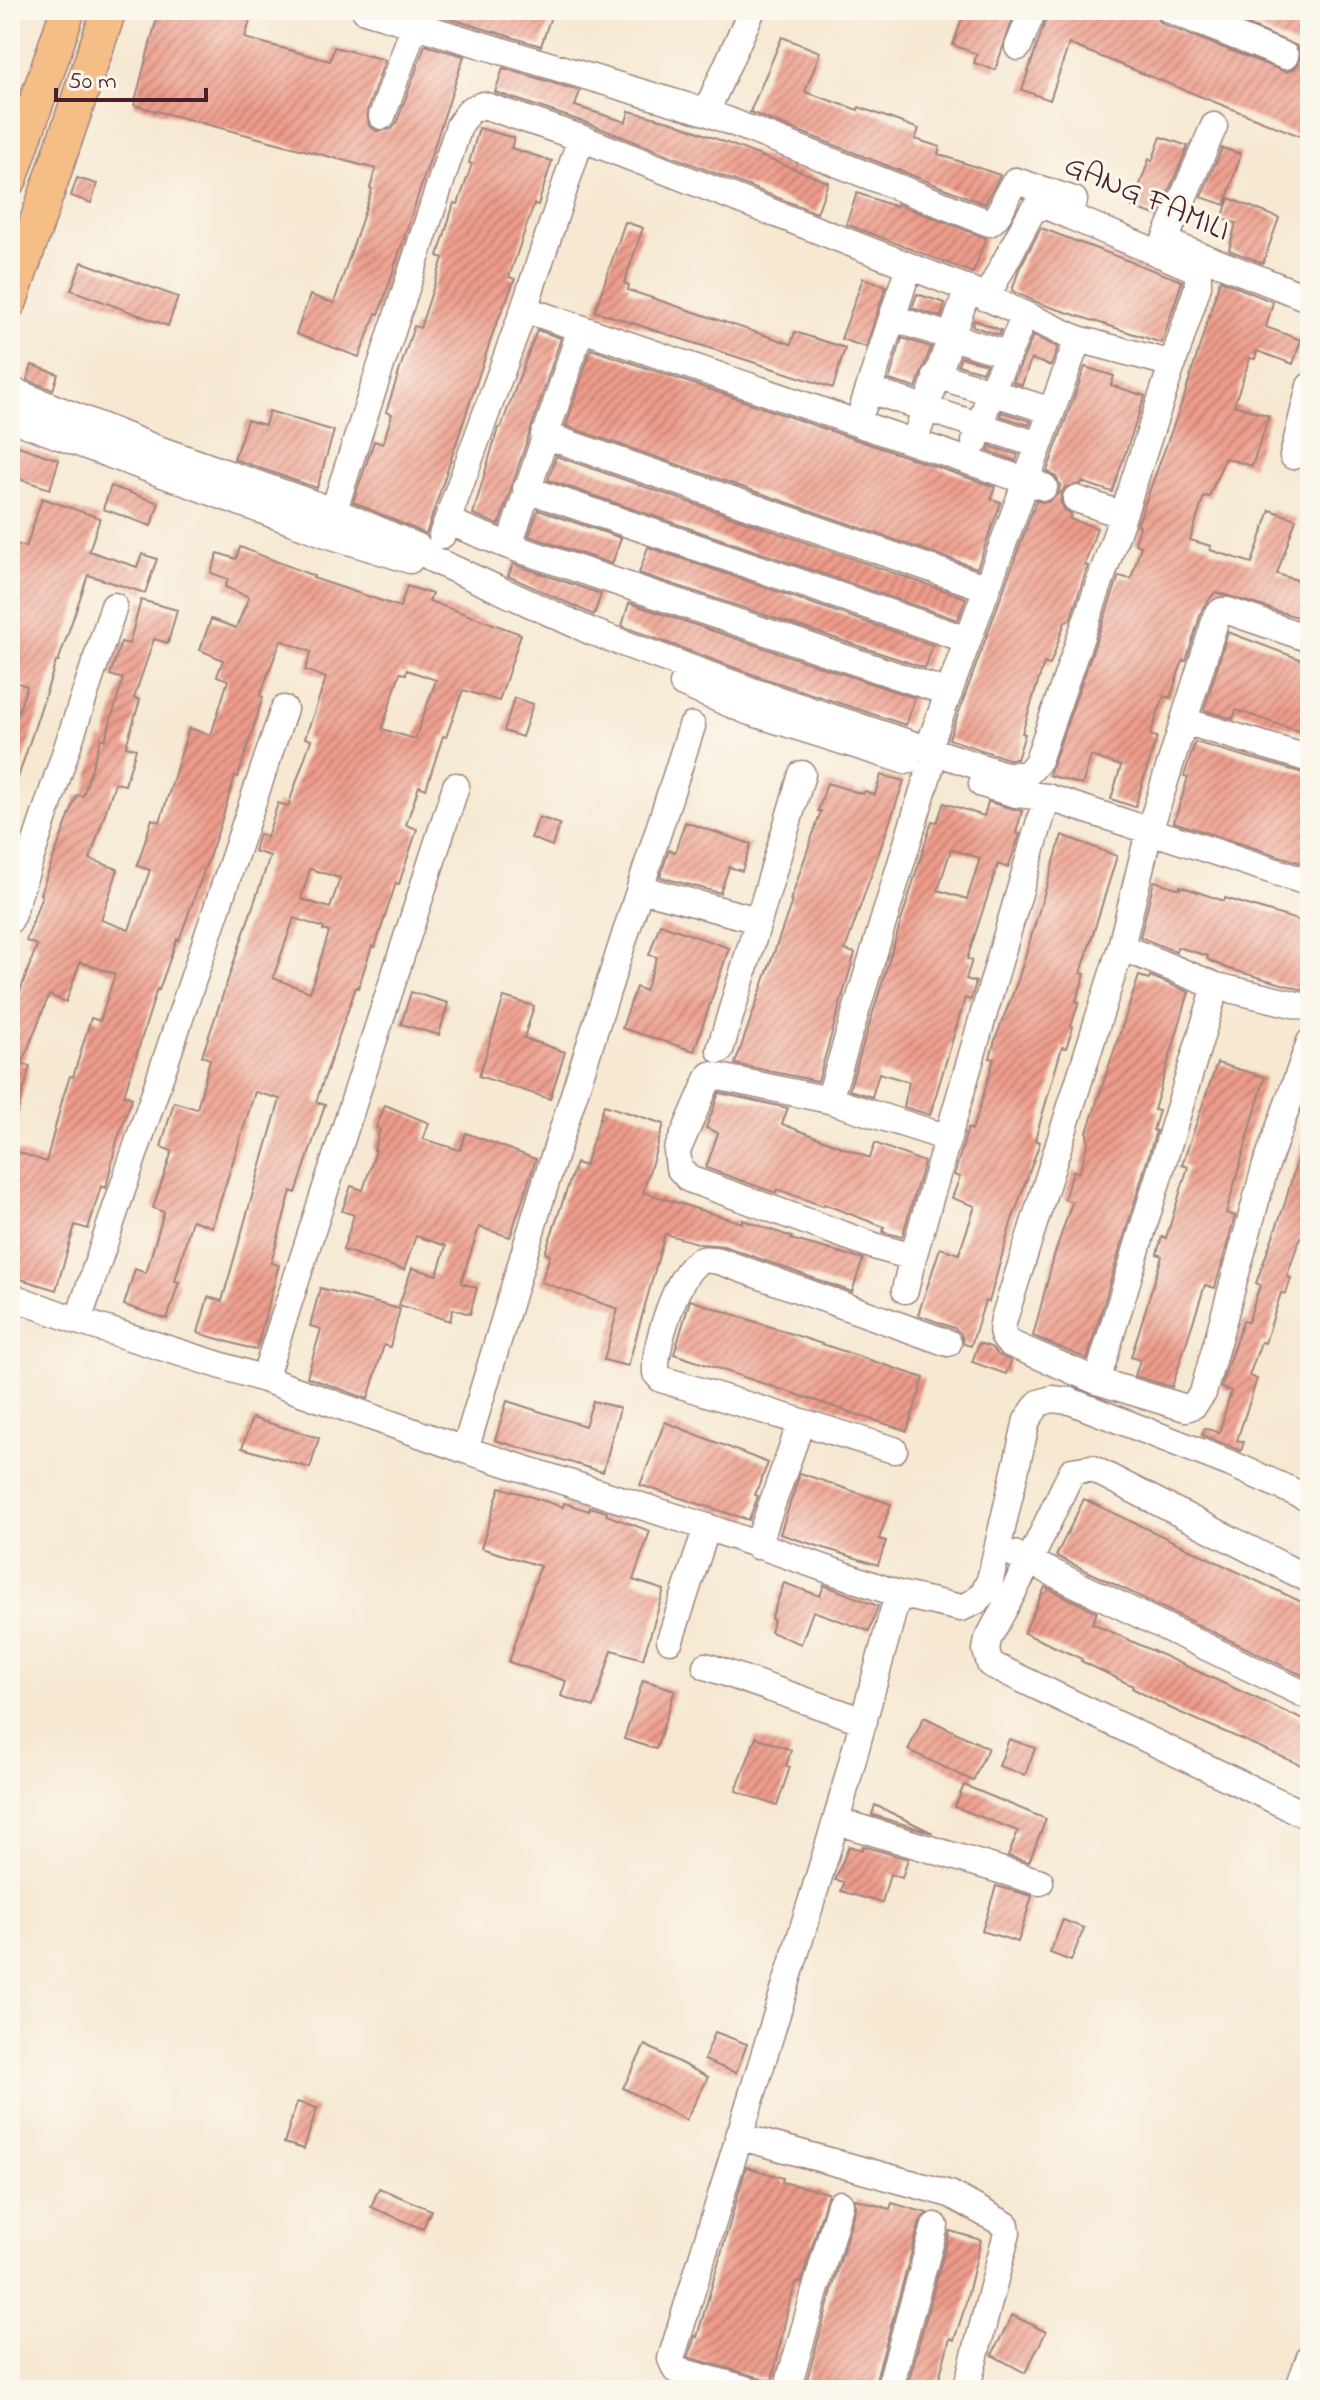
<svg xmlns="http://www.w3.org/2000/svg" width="1320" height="2400" font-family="'Indie Flower',sans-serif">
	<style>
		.building { fill: url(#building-hatch); fill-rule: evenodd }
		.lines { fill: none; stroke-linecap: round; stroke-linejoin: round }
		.minor-casing { stroke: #a0847e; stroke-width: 29 }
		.major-casing { stroke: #a0847e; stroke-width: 37 }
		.minor { stroke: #fff; stroke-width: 26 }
		.major { stroke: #f5be86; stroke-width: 34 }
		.labels { text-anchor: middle; stroke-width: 6; stroke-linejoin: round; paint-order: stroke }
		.street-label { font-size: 32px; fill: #4a1f2b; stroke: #fbf7ec }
	</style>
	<defs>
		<pattern id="building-hatch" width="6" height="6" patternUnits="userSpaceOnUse" patternTransform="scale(2)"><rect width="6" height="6" fill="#ed9b8a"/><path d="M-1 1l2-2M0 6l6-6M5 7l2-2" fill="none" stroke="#c27e71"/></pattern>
	</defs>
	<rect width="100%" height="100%" fill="#fbf7ec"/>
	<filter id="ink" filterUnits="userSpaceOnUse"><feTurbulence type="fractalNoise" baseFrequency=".0125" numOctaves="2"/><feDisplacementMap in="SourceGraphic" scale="16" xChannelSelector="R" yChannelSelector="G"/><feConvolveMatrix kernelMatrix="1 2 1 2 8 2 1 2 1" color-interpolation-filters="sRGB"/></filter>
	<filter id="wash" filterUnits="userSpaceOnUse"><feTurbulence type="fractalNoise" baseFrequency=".006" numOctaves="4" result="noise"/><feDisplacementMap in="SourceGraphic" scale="32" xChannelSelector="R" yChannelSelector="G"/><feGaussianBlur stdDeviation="1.8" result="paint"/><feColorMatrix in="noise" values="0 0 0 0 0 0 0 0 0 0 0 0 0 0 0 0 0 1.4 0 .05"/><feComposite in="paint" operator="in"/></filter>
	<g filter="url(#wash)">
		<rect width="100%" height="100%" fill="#f6e8d1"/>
		<g id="blocks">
			<path class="building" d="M159,10h94l-8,28 85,23 4,-14 51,13 -18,51 2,15 8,5 15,-2 5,-7 28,-77 39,11 -85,258 -3,-1 -17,44 -63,-23 14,-39 24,8 38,-114 -2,-1 6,-19 -242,-64z
				M436,10h117l-12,36 -106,-32z
				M965,10h51l-21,60 -21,-7 3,-9 -24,-9z
				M1049,10h105l3,9 7,6 122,47 8,-3 5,-6 2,-10 -4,-7 -84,-36h97v130l-241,-96 -19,56 -28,-10z
				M782,37l38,15 -15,40 53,18 1,-3 60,22 -4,10 25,8 -2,7 62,21 -15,29 -235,-92z
				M503,68l77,23 -5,15 51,16 3,-11 44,11 155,60 -11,31 -230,-90 -92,-31z
				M479,128l35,10 -3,10 41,13 -14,44 -4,-1 -25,73 6,2 -20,48 -69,207 -73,-32 21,-61 9,3 9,-30 -6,-2 28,-86 6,2 23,-70 -5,-2 16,-53 4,1 14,-40 -3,-1z
				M1161,137l27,9 -30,70 -26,-9 17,-48 3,2z
				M1222,148l19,6 -16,51 -24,-8z
				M77,178l20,6 -6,19 -20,-7z
				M857,193l39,14 1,-3 89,34 -13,35 -127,-49z
				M1229,198l50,20 -16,45 -34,-13 7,-27 -14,-4z
				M625,222l18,6 -19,55 5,2 -1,5 163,54 4,-12 50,16 -12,40 -238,-77z
				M1041,228l141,53 -20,62 -121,-39 -29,-13 7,-22z
				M82,262l96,35 -10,29 -97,-36z
				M863,278l23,8 -20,61 -25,-8z
				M1220,280l53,22 -7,25 35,13 -8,24 -36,-13 -2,8 -5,-1 -16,47 35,11 -17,50 -27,-8 -16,39 -5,-1 -14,44 21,6 -1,4 42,13 18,-53 26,9 -19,55 33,10v37l-95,-29 -13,18 -16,51 -3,-1 -13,38 -6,-2 -14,39 7,2 -22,70 -24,-8 10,-33 -30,-10 -9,29 -33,-10 70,-199 12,3 10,-33 -6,-2 5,-18 -3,-1 48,-131z
				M917,294l28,9 -4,14 -29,-9z
				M974,320l27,10 -2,5 -27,-9z
				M537,330l24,8 -62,187 -26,-11 25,-86 3,-1z
				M1033,336l25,11 -7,19 -20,-7 -9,26 -9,-3z
				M902,338l29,9 -15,41 -27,-8z
				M591,349l404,138 -4,12 10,3 -24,66 -411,-142z
				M961,357l25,7 -4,8 -24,-7z
				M32,365l26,9 -5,16 -26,-10z
				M1085,367l29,9 -3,9 34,11 -33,96 -30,-10 -1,2 -15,3 -5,6v10l4,7 6,4 -1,5 27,9 -10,30 -2,7 3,1 -18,54 -5,2 -15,43 -6,-2 -22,70 3,1 -8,25h-9l-59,-20 87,-238 12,1 11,-9 1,-8 -4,-8 -9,-6z
				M269,411l65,20 -17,57 -83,-29 13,-39 18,5z
				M1001,412l30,9 -2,4 -29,-9z
				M10,443l49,17 -9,29 -40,-13z
				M990,446l28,9 -2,6 -28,-10z
				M556,456l410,142 -8,22 -410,-140z
				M111,486l48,17 -8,23 -48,-17z
				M42,498l58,20 -11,33 48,16 5,-13 15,5 -12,34 -57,-18 -30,87h-2l-43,131 -3,-1v-71l5,1 12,-36 -17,-6v-138l16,5z
				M538,510l83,28 -9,26 -83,-28z
				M240,547l74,29 -1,2 87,29 7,-21 25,8 -3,7 92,33 -22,67 -36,-11 -17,47 -3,-1 -17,53 -7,-3 -13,39 11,4 -18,55 -3,-1 -21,64 -3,-1 -14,42 -2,-1 -40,115 9,3 -29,88 -5,-2 -20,72 8,2 -23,85 -58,-17 10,-36 14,4 58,-202 -25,-7 -43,135 -20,-7 -17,61 4,1 -12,37 -43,-14 11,-36 11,4 18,-61 -11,-4 19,-57 -11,-4 13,-45 23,7 13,-50 -8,-3 68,-200 -16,-5 5,-17 8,3 11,-34 10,3 23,-66 -6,-2 21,-60 -21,-8 6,-18 -30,-12 -21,56 3,1 -25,80 -3,-1 -16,53 -40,111 -2,-1 -18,51 -2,-1 -33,106 8,3 -16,46 -10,44 -5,-2 -13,43 -13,-4 -19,65 -39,-12 2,-9 -9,-1v-119l36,13 17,-65 7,-21 3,1 18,-59 9,3 15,-47 -35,-12 -14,40 -17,-7 -27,69 8,2 -15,56 -5,-1v-102l27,-74 -11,-4 16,-46 -2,-1 37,-99 6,1 18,-58 4,2 18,-61 -13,-4 11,-33 8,2 12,-44 36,10 -9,33 -14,-4 -20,59 6,2 -14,46 10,3 -11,36 -10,-2 -25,76 28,10 -17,51 28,10 21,-60 -13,-4 15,-47 8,3 29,-94 22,7 17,-55 -11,-4 6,-16 -23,-10 11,-31 25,9 13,-31 -24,-10 3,-8 -17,-6 7,-20 18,6zM407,670l29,10 -21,59 -33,-10 18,-56 6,1zM310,869l30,9 -10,30 -29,-9zM294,918l30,10 -1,2 6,2 -19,60 -37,-14z
				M648,547l285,98 -8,23 -286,-95z
				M513,564l88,30 -7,21 -86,-39z
				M629,603l286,95 -9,27 -149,-49 -135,-50z
				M1228,632l82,31v72l-74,-25 -3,9 -29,-9z
				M514,698l19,6 -11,33 -18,-6z
				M1195,742l115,33v91l-136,-44 14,-45 -4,-1z
				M881,775l23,6 -59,169 10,3 -37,128 -83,-17 57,-163h-2l31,-90h-3l9,-28 36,11 2,-3 10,4z
				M988,802l34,9 -6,22 4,1 -12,34 -10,-4 -31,95 5,1 -6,19 10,3 -5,18 -6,-2 -35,117 -26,-8 5,-25 -30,-9 -7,24 -23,-7 83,-269 5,1 7,-19 40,13zM951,849l29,9 -13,41 -29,-9z
				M539,817l21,7 -8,22 -21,-8z
				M685,822l66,22 -9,27 -13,-4 -9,26 -60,-16 9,-27 6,2z
				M1062,835l55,21 -36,117 4,1 -9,27 3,1 -8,24 2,1 -7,21 -4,-1 -27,93 5,2 -29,81 -22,79 -4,-1 -14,45 -7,-2 -3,-11 -7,-5 -36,-13 22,-67 19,6 16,-48 -23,-8 8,-21 -6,-2 14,-47 4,2 6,-17 16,-54 -4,-1 5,-18 23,-60z
				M1154,881l26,8v-3l44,15 1,-3 85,26v21l-4,13 4,1v33l-84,-24 -19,-9 1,-3 -31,-9 -1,5 -36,-15z
				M660,924l69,24 -35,103 -72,-23 14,-41 9,4 12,-34 -8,-2z
				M1139,976l10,3 1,-3 39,16 -35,118 5,1 -6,19 3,1 -69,228 -54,-23 21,-80 18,-54 -8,-3 9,-28 6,1 9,-29 -1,-11z
				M411,992l37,11 -9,32 -38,-11z
				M504,997l30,9 -10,32 41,14 -15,47 -71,-23z
				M1217,1063l48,14 -39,136 9,3 -20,72 -10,-3 -33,102 -37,-11 5,-16 -9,-3 31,-101 -5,-2 5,-18 4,2 22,-71 -6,-2z
				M719,1093l69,15 -6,16 88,34 5,-15 49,19 -22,75 -19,-5 1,-5 -60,-23 -1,2 -46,-17 -1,4 -70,-25 12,-35 -12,-5z
				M385,1105l44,18 -6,16 37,11 6,-17 70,26 -26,78 -31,-10 -18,56 16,5 -7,26 -17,-5 -3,12 -51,-16 13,-37 25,7 9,-29 -30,-10 -12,34 -61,-20 11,-35 -12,-4 9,-25 12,4 13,-40h-2l6,-20 -4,-2z
				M604,1105l60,19 -21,68 99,31 1,-3 49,17 -1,2 72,20 -11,33 -128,-46 -23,-2 -36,-10 -37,132 -24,-6 14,-51 -77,-27 9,-27 -5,-2 31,-90 9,3z
				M1305,1132l5,1v108l-10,-4 -13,39 4,2 -5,16 -5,-1 -16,50 -4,-1 -12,34 8,3 -20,61 7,2 -3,9 -39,-16 3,-7 14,5 12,-42 -10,-3 5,-18 17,-49 5,1 12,-37 -4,-2 29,-80z
				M320,1288l80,21 -10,38 -6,-2 -16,54 -61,-22 14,-48 -11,-3z
				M690,1300l234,78 -17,53 -233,-77z
				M979,1343l12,4 7,8 13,6 -5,13 -34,-12z
				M507,1401l78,25 8,-25 27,7 -17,64 -108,-32z
				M252,1418l67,20 -9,30 -68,-20z
				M665,1422l103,41 -13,32 3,1 -9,24 -109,-35z
				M800,1473l91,31 -12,35 7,2 -8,24 -98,-31z
				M500,1487l63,20 1,-4 25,8 1,-4 17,5 -1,3 44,16 -17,49 31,10 -21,69 -31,-9 -18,57 -33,-11 5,-15 -57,-19 31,-96 -59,-18z
				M1084,1499l226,107v73l-254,-123z
				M784,1583l36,13 4,-11 54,21 -9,25 -56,-20 -12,33 -31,-12 4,-12 -3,-1z
				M1045,1587l52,25 -5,11 218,100v46l-138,-60 -40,-21 1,-2 -52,-25 1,-2 -58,-26z
				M643,1680l32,10 -19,59 -32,-10z
				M924,1717l64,31 -15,33 -65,-31z
				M756,1737l35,13 -5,16 4,1 -13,39 -41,-15z
				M1009,1739l26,9 -10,27 -26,-9z
				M964,1785l82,34 -17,43 -21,-6 10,-25 -63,-24z
				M875,1805l58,28 -61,-18z
				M849,1846l13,4 1,-4 45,13 -6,19 -12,-4 -8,29 -41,-12 3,-9 -9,-2z
				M996,1886l36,10 -14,46 -36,-11z
				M1063,1920l21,8 -13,33 -21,-8z
				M715,2032l32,12 -11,29 -32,-13z
				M645,2045l63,32 -22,43 -63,-32z
				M297,2102l20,6 -13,41 -20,-6z
				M746,2167l37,11 -1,4 46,11 -27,90 -5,-1 -8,26 -16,73 -84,-24 7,-21 2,1z
				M379,2188l52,22 -8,19 -52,-22z
				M855,2199l35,10 2,-6 35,10 -7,9 -47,168h-69l51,-182z
				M950,2231l31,9 -17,70 -10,30 -4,-2 -14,52h-30z
				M1012,2315l34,17 -21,41 -33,-18z"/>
		</g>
	</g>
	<g filter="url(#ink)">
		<use href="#blocks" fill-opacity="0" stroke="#a0847e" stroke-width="2"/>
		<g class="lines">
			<g class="minor-casing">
				<path id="minor" d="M365,10l341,102 283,111c15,-8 15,-30 27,-42l58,19
					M1170,10l115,46
					M1018,47l15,-37
					M706,112l46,-102
					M382,116l38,-106
					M1164,242l50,-116
					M1176,246l134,53
					M524,309l520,178
					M892,318l114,36
					M936,375l116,36
					M10,390l145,58 179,63 84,36 16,13 156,71 162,60 253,84h21l11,-12 86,-248 75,-229v-12l-5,-6 -147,-62 -12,3 -4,6 -44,83
					M869,390l170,55
					M863,407l46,-141
					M10,418l316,116 84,26
					M544,435l443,153
					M914,442l54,-153
					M975,442l16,-51 34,-75
					M1293,456l17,-70
					M526,489l442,151
					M1076,499l47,16
					M447,521l62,25 440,147
					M326,534l133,-408 11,-16 13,-5 98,33 203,79 184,72 110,50 95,25
					M442,535l82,-226 57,-171
					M509,546l72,-218
					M1310,639l-82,-28h-6l-5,4 -68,217 -28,115 -117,372c-2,10 -4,16 5,24l88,38 89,27 8,-3 9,-12 62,-225 45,-126
					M683,684l64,27 159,50
					M1184,721l126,38
					M928,749l150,-410
					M982,784l34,10 31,3 263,86
					M642,889l115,31
					M10,920l104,-314
					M1121,947l95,39 94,22
					M720,1050l82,-276
					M829,1100l101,-332
					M948,1138l-119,-38 -119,-25 -33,76 2,17 10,11 188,68 36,10 134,-460
					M905,1290l8,-33
					M10,1296l68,25 186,58 201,71 242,77 191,67 63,14 15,-7 8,-9 6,-12 37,-160 12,-17 13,-4 18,2 161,63 79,35
					M78,1321l206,-612
					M264,1379l192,-593
					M1097,1381l119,-395
					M465,1450l79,-262 148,-462
					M894,1450l-233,-71 -5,-6c-2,-26 19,-92 39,-109 7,-7 15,-4 24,-3l229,82
					M757,1546l44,-123
					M1014,1554l296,143
					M1310,1580l-219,-112 -19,3 -43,91 -41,77 -2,11 4,14 320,153
					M670,1640l37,-113
					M706,1666l158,55
					M836,1821l204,61
					M738,2136l212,58 56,31 1,8 -41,157
					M749,2390l-73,-20 -5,-11 165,-538 62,-227
					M787,2390l53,-186
					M889,2390l46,-164
					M1298,2390l12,-33"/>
			</g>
			<g class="major-casing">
				<path id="major" d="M10,179l58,-169
					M10,301l99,-291"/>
			</g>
			<use href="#minor" class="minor"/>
			<use href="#major" class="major"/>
		</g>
	</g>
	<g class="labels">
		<g class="street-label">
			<text transform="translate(1148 196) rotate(23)" y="11">GANG FAMILI</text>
		</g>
	</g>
	<rect width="1320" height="2400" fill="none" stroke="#fbf7ec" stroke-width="40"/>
	<path d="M56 88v12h150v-12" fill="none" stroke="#4a1f2b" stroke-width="4"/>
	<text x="68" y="88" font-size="24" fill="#4a1f2b" stroke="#fbf7ec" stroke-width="6" paint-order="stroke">50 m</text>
</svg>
